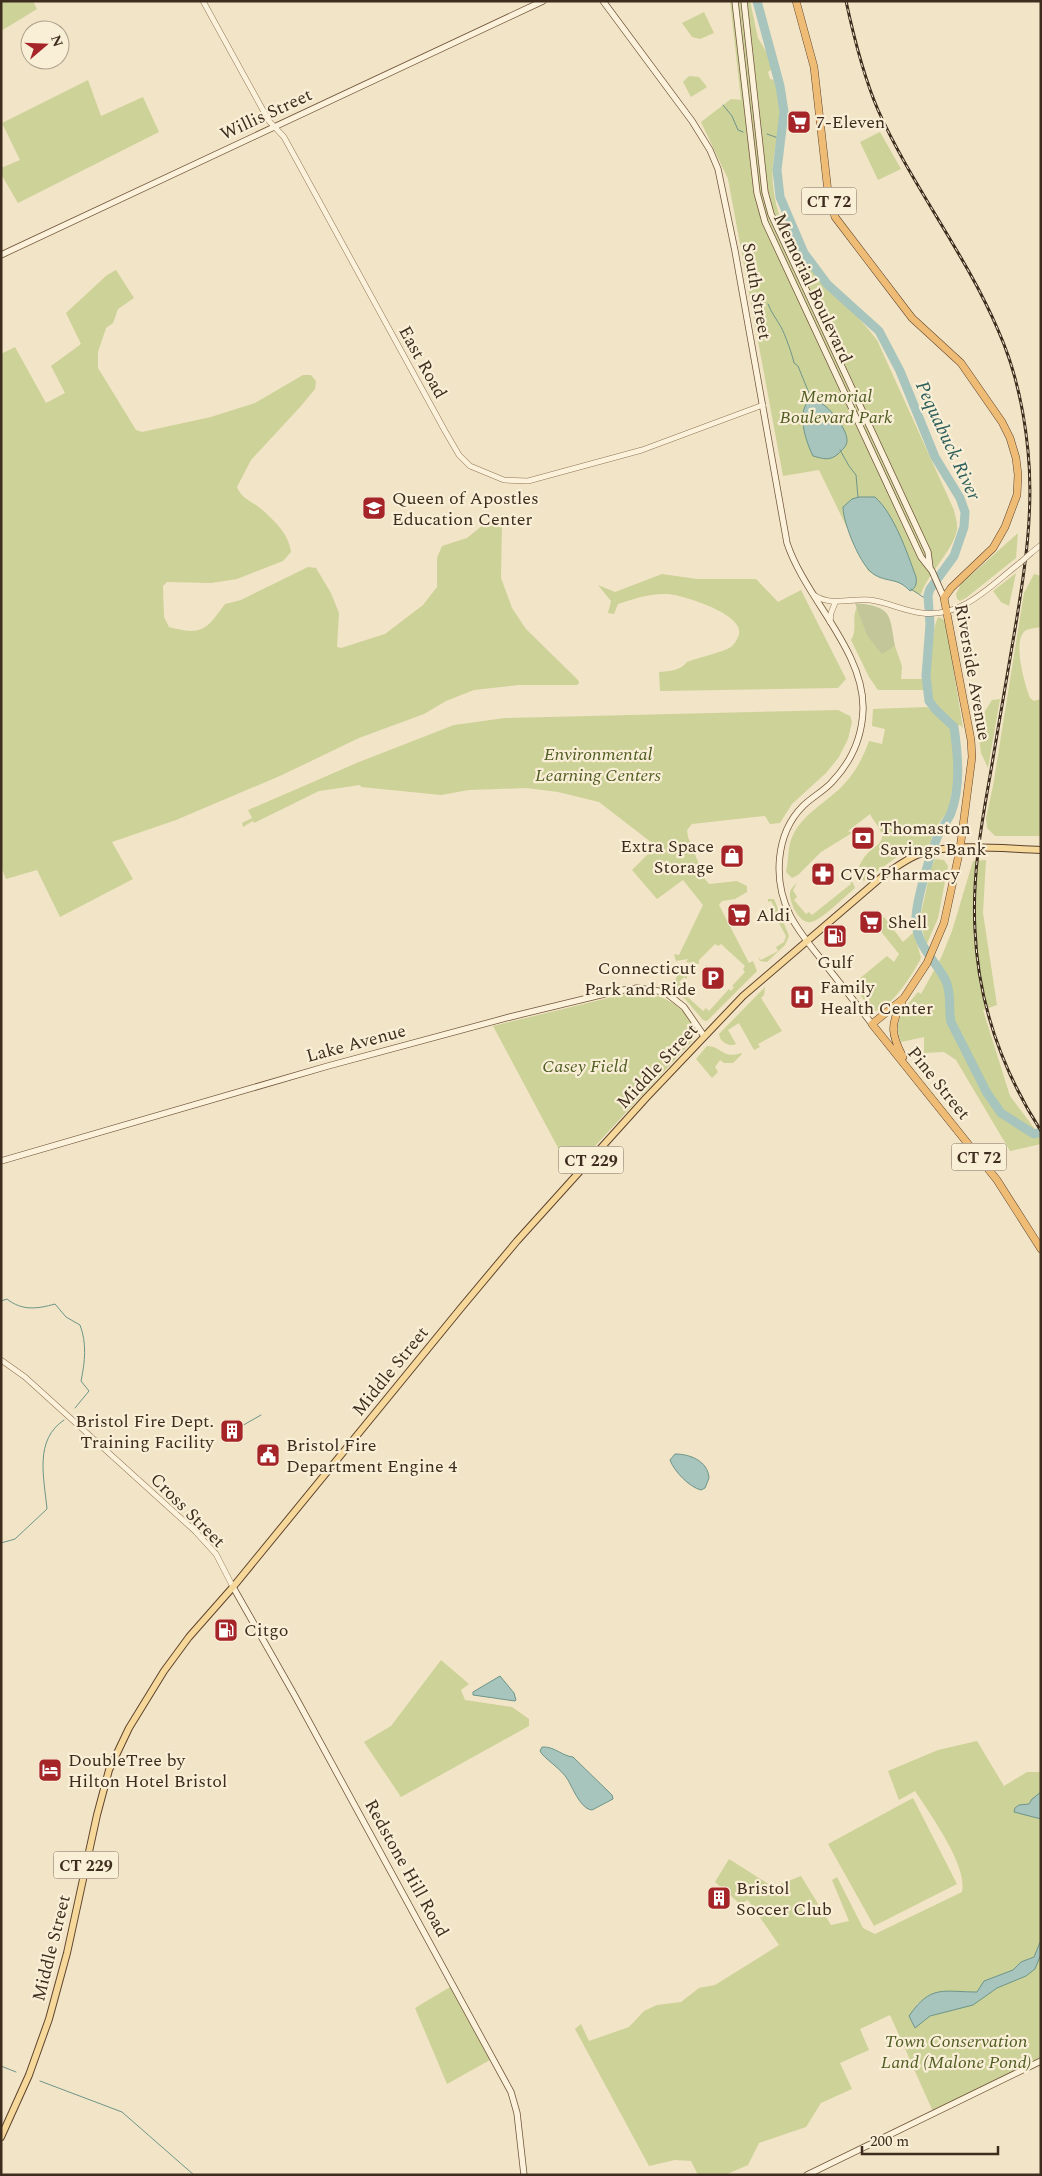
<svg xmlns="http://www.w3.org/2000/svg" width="1042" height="2176" font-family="Spectral,serif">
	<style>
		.green { fill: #cdd298; fill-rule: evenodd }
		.cemetery { fill: #c2c698 }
		.water { fill: #a7c5bc; stroke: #6d958a }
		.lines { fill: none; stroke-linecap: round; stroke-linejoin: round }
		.stream { stroke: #6d958a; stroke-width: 1 }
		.river { stroke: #a7c5bc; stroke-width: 9 }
		.tertiary-casing { stroke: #907559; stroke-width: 6 }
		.secondary-casing { stroke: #71563c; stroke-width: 7 }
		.primary-casing { stroke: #5d432e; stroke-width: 8 }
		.trunk-casing { stroke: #5d432e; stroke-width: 8 }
		.tertiary { stroke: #fcf1da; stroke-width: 5 }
		.secondary { stroke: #fcf1da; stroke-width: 5.5 }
		.primary { stroke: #f7d89b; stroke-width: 6 }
		.trunk { stroke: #efbc76; stroke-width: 7 }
		.rail-casing { stroke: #3e2d1e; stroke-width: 3 }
		.rail { stroke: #f9eed6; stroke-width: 1; stroke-dasharray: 4; stroke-linecap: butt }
		.tertiary-bridge-casing { stroke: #907559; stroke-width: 6; stroke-linecap: butt }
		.tertiary-bridge { stroke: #fcf1da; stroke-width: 5 }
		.labels { text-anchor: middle; stroke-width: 4.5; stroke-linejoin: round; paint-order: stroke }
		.shield { fill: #f9eed6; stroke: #766755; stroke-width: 1 }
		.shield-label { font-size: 16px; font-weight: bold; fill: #3e2d1e }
		.street-label { font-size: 18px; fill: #3e2d1e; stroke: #f9eed6 }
		.poi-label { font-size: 18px; fill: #3e2d1e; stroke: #f9eed6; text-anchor: start }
		.park-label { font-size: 18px; font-style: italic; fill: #505d23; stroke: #f9eed6 }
		.water-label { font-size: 19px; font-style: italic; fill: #2d5f5b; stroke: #f9eed6 }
	</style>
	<rect width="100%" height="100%" fill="#f2e4c6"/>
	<path class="green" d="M1,1h32l4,8 -36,22z
		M730,1h20l8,37 12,20 2,11 -4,3 2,7 5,1c2,8 5,17 5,26 1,27 -10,51 -7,79 6,70 66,105 104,155l77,170c1,6 4,14 3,20 -5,22 -28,42 -36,64 -10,-2 -11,-6 -19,-12 -10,-6 -23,-4 -34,-11l-49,-101 -36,6 -55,-297 -27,-57 30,-23 10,1z
		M704,12l10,21 -14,6 -8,-2 -10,-14z
		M689,76l10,1 8,10 -16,10 -8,-15z
		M88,80l13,36 42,-19 16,35 -141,71 -17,-29v-6l19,-8 -18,-37z
		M880,132l21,37 -23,11 -18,-38z
		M116,270l18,28 -16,11 -5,14 -7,5 -8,24v16l38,62 6,2 69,-15 44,-14 48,-28h8l5,6 -1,8 -14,17 -50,54 -14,27c4,11 14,14 23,21 14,12 29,26 31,44l-8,9 -46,18 -26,4 -44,-1 -4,4 1,31 5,10c33,9 37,3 56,-23l16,-4 67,-33 8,1 15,25 8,20 -2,34 4,1 44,-14 38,-29 14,-18v-29l5,-12 25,-8 26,-21h5l4,6 -1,55 11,30 14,21 52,51 1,3 -2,2h-59l-44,5 -28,11 -22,13 -65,24 -77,37 -106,45 -64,22 21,37 -73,38 -23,-47 -31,9 -5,-12v-513l14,-7 31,56 19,-10 -14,-27 30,-22 -15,-31 41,-38z
		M1018,533l-2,25 -50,40 -6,3 -3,-2 -1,-5 5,-10z
		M1016,573l-7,33 -8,-4 -8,-11z
		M662,574l35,5h59l22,23 23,-12 45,89 -8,9 -178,3 -1,-19c11,-1 21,-1 28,-10 12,-5 34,-9 44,-15 4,-3 7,-9 8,-13 5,-20 -56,-39 -72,-40 -17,-1 -34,5 -49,10l-4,10 -6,-1 3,-12 -13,-16 17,7z
		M1034,574l7,2v51c-5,1 -12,1 -16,4 -13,10 0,54 5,67l4,3 7,-2v137h-46l-8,-8 -1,-10 7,-32 31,-193z
		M857,607l10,29 15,17 13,-7 7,20 -1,13h23l1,11h-47l-9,-13 -18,-37c7,-10 0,-22 6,-33z
		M938,617l5,2 3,5 17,104 -3,-3 -3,1c-6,-9 -17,-14 -22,-23 -12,-19 -5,-66 3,-86z
		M1000,699l-12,69 -7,-15 -4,-29 15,-24z
		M927,707l22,18 4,7 2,18 -1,30 -6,31 -13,17 -5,16 -29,10 -37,27 -8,-6c2,-7 6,-16 11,-21 5,-6 16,-10 15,-19 -1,-6 -9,-15 -12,-21l-22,17 4,2 -31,19 -23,23 -6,3 -6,-6c3,-11 1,-25 7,-37 9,-19 27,-29 43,-43 16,-14 26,-31 33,-51l13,3 3,-15 -13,-3 1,-17z
		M838,710l12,6 2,6 -4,17 -9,18 -13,16 -34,31 -12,19 -10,1 -5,-8 -73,8 -5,6 1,7 17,42 4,5 28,-3 10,5v6l-12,7 -13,2 -3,4 30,58 4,-2 4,10 -50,50 -4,-1 -17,-20 -14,-12 8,-19 4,1 4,5 -2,4 -2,-2 -5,5 3,3 -3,4 24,22 3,-3 3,3 20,-22 2,2 3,-4 -2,-1 13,-14 -2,-3 2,-3 -24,-22 -3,2 -3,-2 -16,16v4l-13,-2 2,-3 -12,2 -2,-7 5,1 24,-50 -20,-25 -26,19 -25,-29 24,-24 -57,-44 -41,-10 -32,-4 -57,2 -28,5 -80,-8 -1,-2 -41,6 -65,32 -1,-2 -10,6 -1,-4 10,-5 -4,-8 111,-48 95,-37 51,-7z
		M935,859l9,1 4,6 -10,52 -12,28 -6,-28 11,-50z
		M986,860l-3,53 14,92 -14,5 27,86 31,41v7l-31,7 -54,-91 -12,-8 -20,1v-16l-23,5c-9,-21 4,-34 17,-50l3,2 20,-36 11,-27 21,-70z
		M850,880l3,3 2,5c-10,8 -33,32 -44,34 -12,2 -22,-20 -21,-30 1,-4 4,-6 7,-9l-4,7 4,7 -3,3 12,14 3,-2 3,3 39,-31z
		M768,899h6l15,37 -4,9 -18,17 -7,-1 -2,-4 3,3 17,-9 -2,-4 8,-5 2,-6 -13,-24 3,-2 -5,-9 -3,1z
		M884,917l19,25 11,-10 7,26c-7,14 -30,51 -46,53l-5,-2 -17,-25 34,-28 7,6 5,-8 -24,-30z
		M765,987l-1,8 -3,3 21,33 -24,13 2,3 -6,3 -15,-27 -11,7 8,14c-8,3 -16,-2 -17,-10z
		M637,991c23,2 60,19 57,48l-123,133 -78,-146z
		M707,1046c13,-1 16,14 34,7l1,1 -9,9h-9l-4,-3 -5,7 3,5 -6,6 -16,-19z
		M441,1660l28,24 -8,6 4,10 47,7 17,12v7l-128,71 -37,-55 27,-16z
		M977,1741l27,45 23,-14h14v287l-107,55 -44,-99 -30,14 9,21 -29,13 12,26 -31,14 -15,24 -47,16 -11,22 -23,10h-27l-7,-14 -16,-1 -26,6 -74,-137 6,-5 8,17 40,-14 15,-16 13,-6 24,-3 18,-14 16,-3 64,-40 -31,-45 -8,4 -25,-22 14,-23 44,28 28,-11 30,49 18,-4 -17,-41 5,-3 26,51 12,6 87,-42c6,-26 -32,-78 -47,-101l-16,9 -11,-29 50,-21zM1033,1958l-67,43 -43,13 -8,-6 3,-5 46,-11h13c12,-18 20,-12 36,-22 8,-5 9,-8 20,-12z
		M913,1798l44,86 -83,42 -46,-82z
		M450,1987l40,73 -43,24 -32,-76z"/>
	<path class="cemetery" d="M855,603c37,4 34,9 40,43l-13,8 -15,-18z"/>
	<path class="water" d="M811,399c13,0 37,29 36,42 0,5 -5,9 -9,13 -8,7 -14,5 -25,2 -7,-14 -18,-46 -2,-57z
		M859,497h16c19,17 32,55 41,80 1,6 0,11 -6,14 -13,-14 -21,-8 -35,-16 -14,-7 -32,-52 -32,-68l9,-8z
		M675,1454c15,0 33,7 34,24l-4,10 -4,2c-12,-3 -27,-19 -31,-30z
		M500,1676l14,17 2,7 -1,1 -42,-6v-3z
		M542,1747c12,-1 20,9 31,10l39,38 1,4 -21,11c-11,-1 -19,-21 -24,-30 -7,-12 -24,-21 -28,-29z
		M1041,1792v27l-27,-7 1,-4 4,-3 10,-1 3,-5z
		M1041,1940v14l-6,15 -9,7 -29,12 -24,17 -43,11 -15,12 -6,-12c22,-32 34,-24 68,-24l7,-11 29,-11 8,-8 13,-5z"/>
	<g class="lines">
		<path class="stream" d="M723,105l9,11 6,14 5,2
			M767,134l14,5
			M768,304c3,8 9,16 13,23 4,7 12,30 13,36l4,3 13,32
			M840,450l9,16 7,9 2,22
			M911,589l12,8 5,1
			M1,1301l6,-2c15,12 30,10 48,5l11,13 14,8c7,18 5,37 1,56l8,10 -14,17
			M240,1427l21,-12
			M1,1543l14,-4 32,-30c-3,-32 -13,-69 17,-89
			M1,2066l15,6
			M40,2081l82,31 72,63"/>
		<path class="river" d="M757,1l23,85 4,26 -7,58 3,27 24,56 23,31 52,47 21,40 35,86 25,41 5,14 -1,15 -10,29 -24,33 -2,6 2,29 -4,52 3,25 7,9 18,17c4,28 7,59 -3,86 -3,7 -8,13 -12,20 -8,18 -22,65 -23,84 -1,29 19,42 30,64 6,14 2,27 5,41l36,71 14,20 33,21 7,-2"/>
		<g class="tertiary-casing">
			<path id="tertiary" d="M203,1l66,120 15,16 161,294 14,24 11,11 34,14 24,1 114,-31 121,-45
				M1031,553l10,-8
				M814,595c18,12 36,3 56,5 17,2 34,11 52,13 41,5 69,-28 99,-51
				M830,622l1,-9 4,-10
				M1,1360l24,17 170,154 21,23 17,33"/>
		</g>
		<g class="secondary-casing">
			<path id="secondary" d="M603,1l89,120 18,29 8,19 17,82 52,292c18,55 78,108 76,167 -1,28 -12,52 -31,72 -8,9 -20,15 -29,24 -28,28 -30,75 -13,109 8,16 20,30 31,44 17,22 34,43 51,65
				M735,1l22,192 8,29 156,335 11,14 12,27
				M744,1l21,191 6,22 157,338 2,16
				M1,255l542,-254
				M1,1161l327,-95 182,-49 107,-26 20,-3 28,4 19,15 20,29
				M233,1587l62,109 216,396 6,21 7,62
				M807,2175l234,-114"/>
		</g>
		<g class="primary-casing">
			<path id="primary" d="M1,2137l28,-62 20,-56 18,-66 30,-138 12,-45 20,-42 35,-57 25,-34 44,-50 228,-279 56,-67 129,-143 97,-102 141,-121c11,-7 21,-15 33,-20 35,-13 87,-6 124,-5"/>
		</g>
		<g class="trunk-casing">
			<path id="trunk" d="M796,1l18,66 14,125 7,25 77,101 49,45 41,59 8,16 6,20 2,17 -1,20 -12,32 -12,21 -42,40 -7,10 27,142 1,17 -12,92 -16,74 -17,40 -23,35 -32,26 125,156 44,69
				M902,1002c-12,23 -11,32 1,55"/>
		</g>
		<use href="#tertiary" class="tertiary"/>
		<use href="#secondary" class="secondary"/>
		<use href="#primary" class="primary"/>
		<use href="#trunk" class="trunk"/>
		<g class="rail-casing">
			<path id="rail" d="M846,1c8,37 17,74 32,109 34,76 87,143 120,220 17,38 26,79 30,121 6,59 -3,119 -13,178 -8,49 -17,98 -25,147 -9,50 -18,102 -15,154 3,72 27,140 66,201"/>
		</g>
		<use href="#rail" class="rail"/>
		<g class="tertiary-bridge-casing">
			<path id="tertiary-bridge" d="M1021,562l10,-9"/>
		</g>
		<use href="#tertiary-bridge" class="tertiary-bridge"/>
	</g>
	<defs>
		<g id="supermarket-square" transform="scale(1.25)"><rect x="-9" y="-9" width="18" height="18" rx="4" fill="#a42428" stroke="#f9eed6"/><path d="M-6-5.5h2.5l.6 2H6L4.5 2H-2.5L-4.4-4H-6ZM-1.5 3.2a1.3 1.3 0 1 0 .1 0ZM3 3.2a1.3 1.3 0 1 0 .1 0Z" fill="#fff"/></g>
		<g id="school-square" transform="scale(1.25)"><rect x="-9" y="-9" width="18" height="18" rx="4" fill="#a42428" stroke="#f9eed6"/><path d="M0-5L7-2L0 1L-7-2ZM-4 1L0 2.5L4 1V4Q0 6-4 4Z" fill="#fff"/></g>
		<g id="bank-square" transform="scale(1.25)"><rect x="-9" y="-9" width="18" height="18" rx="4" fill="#a42428" stroke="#f9eed6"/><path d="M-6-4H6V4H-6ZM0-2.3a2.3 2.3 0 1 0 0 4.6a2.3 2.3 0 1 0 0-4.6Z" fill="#fff"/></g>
		<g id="shop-square" transform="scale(1.25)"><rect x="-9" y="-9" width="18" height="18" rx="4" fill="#a42428" stroke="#f9eed6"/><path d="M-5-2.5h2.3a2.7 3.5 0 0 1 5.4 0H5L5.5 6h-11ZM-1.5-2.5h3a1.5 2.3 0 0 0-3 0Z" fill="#fff"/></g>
		<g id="pharmacy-square" transform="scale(1.25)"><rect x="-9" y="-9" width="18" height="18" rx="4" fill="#a42428" stroke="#f9eed6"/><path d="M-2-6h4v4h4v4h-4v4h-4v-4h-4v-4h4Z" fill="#fff"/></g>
		<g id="fuel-square" transform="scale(1.25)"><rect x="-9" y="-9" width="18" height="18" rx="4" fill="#a42428" stroke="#f9eed6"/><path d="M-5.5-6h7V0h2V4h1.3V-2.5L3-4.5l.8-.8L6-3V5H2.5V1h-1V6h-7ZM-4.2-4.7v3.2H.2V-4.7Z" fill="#fff"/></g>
		<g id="parking-square" transform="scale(1.25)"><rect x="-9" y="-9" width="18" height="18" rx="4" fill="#a42428" stroke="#f9eed6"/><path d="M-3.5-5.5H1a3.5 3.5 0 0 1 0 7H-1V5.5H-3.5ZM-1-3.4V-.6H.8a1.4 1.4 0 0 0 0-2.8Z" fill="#fff"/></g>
		<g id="hospital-square" transform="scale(1.25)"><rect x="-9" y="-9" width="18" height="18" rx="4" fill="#a42428" stroke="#f9eed6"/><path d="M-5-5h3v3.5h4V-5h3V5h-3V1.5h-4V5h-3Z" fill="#fff"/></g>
		<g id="building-square" transform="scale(1.25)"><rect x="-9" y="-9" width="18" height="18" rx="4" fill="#a42428" stroke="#f9eed6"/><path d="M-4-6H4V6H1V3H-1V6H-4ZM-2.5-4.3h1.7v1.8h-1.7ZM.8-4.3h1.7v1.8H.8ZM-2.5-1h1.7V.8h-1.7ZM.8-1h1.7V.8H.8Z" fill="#fff"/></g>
		<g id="civic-square" transform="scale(1.25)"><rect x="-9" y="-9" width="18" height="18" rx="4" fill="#a42428" stroke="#f9eed6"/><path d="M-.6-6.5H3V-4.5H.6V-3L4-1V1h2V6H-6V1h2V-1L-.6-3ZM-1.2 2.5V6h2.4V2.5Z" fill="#fff"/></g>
		<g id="hotel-square" transform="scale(1.25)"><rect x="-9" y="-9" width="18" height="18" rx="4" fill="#a42428" stroke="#f9eed6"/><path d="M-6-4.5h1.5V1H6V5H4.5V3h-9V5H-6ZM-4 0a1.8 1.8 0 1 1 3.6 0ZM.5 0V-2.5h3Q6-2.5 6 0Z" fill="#fff"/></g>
	</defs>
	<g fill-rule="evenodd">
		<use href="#supermarket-square" x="799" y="122"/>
		<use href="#school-square" x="374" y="508"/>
		<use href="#bank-square" x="863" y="838"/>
		<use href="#shop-square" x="732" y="856"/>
		<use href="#pharmacy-square" x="823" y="874"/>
		<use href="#supermarket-square" x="739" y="915"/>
		<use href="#supermarket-square" x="871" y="922"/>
		<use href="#fuel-square" x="835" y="936"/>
		<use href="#parking-square" x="713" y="978"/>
		<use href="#hospital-square" x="802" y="997"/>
		<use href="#building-square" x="232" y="1431"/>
		<use href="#civic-square" x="268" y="1455"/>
		<use href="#fuel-square" x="226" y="1630"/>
		<use href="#hotel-square" x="50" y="1770"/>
		<use href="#building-square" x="719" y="1898"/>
	</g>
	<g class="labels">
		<g class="shield">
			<rect x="801.5" y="187.5" width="55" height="27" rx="4"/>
			<rect x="951.5" y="1143.5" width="55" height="27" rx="4"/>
			<rect x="558.5" y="1146.5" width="65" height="27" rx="4"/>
			<rect x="53.5" y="1851.5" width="65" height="27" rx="4"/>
		</g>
		<g class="shield-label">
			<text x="829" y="207">CT 72</text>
			<text x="979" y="1163">CT 72</text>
			<text x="591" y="1166">CT 229</text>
			<text x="86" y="1871">CT 229</text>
		</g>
		<g class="street-label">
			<text transform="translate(266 114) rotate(-25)" y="6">Willis Street</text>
			<text transform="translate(813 288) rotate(65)" y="6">Memorial Boulevard</text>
			<text transform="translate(757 291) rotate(80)" y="6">South Street</text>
			<text transform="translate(423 362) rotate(61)" y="6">East Road</text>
			<text transform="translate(973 672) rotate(80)" y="6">Riverside Avenue</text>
			<text transform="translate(356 1043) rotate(-15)" y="6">Lake Avenue</text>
			<text transform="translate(657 1066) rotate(-47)" y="6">Middle Street</text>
			<text transform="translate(939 1083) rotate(51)" y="6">Pine Street</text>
			<text transform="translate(390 1371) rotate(-51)" y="6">Middle Street</text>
			<text transform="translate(188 1510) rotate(45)" y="6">Cross Street</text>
			<text transform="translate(407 1868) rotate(61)" y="6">Redstone Hill Road</text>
			<text transform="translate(51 1948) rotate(-76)" y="6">Middle Street</text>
		</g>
		<g class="poi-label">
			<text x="816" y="128">7-Eleven</text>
			<text x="392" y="504">Queen of Apostles<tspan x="392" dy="21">Education Center</tspan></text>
			<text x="880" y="834">Thomaston<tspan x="880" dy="21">Savings Bank</tspan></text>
			<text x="714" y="852" text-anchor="end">Extra Space<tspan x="714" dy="21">Storage</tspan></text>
			<text x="840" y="880">CVS Pharmacy</text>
			<text x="756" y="921">Aldi</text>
			<text x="888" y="928">Shell</text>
			<text x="835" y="968" text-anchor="middle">Gulf</text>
			<text x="696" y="974" text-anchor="end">Connecticut<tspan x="696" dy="21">Park and Ride</tspan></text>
			<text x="820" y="993">Family<tspan x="820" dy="21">Health Center</tspan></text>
			<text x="214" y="1427" text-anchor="end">Bristol Fire Dept.<tspan x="214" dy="21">Training Facility</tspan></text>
			<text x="286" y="1451">Bristol Fire<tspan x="286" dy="21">Department Engine 4</tspan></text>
			<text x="244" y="1636">Citgo</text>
			<text x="68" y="1766">DoubleTree by<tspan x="68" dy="21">Hilton Hotel Bristol</tspan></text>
			<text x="736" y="1894">Bristol<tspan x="736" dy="21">Soccer Club</tspan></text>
		</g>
		<g class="park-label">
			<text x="836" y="402">Memorial<tspan x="836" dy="21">Boulevard Park</tspan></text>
			<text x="598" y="760">Environmental<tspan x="598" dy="21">Learning Centers</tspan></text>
			<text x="585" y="1072">Casey Field</text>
			<text x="956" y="2047">Town Conservation<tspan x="956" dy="21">Land (Malone Pond)</tspan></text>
		</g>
		<g class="water-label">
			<text transform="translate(949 440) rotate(65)" y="7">Pequabuck River</text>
		</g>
	</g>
	<rect width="1042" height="2176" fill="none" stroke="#3e2d1e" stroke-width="5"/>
	<g transform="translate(45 45) rotate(71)"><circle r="24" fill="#f9eed6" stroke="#aea18c"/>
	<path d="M0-4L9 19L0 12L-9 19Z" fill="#a42428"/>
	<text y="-8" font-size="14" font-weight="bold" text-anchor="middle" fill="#3e2d1e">N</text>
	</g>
	<path d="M862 2146v8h136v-8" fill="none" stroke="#3e2d1e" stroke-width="2.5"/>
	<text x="870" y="2146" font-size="15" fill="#3e2d1e" stroke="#f9eed6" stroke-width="4" paint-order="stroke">200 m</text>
</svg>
